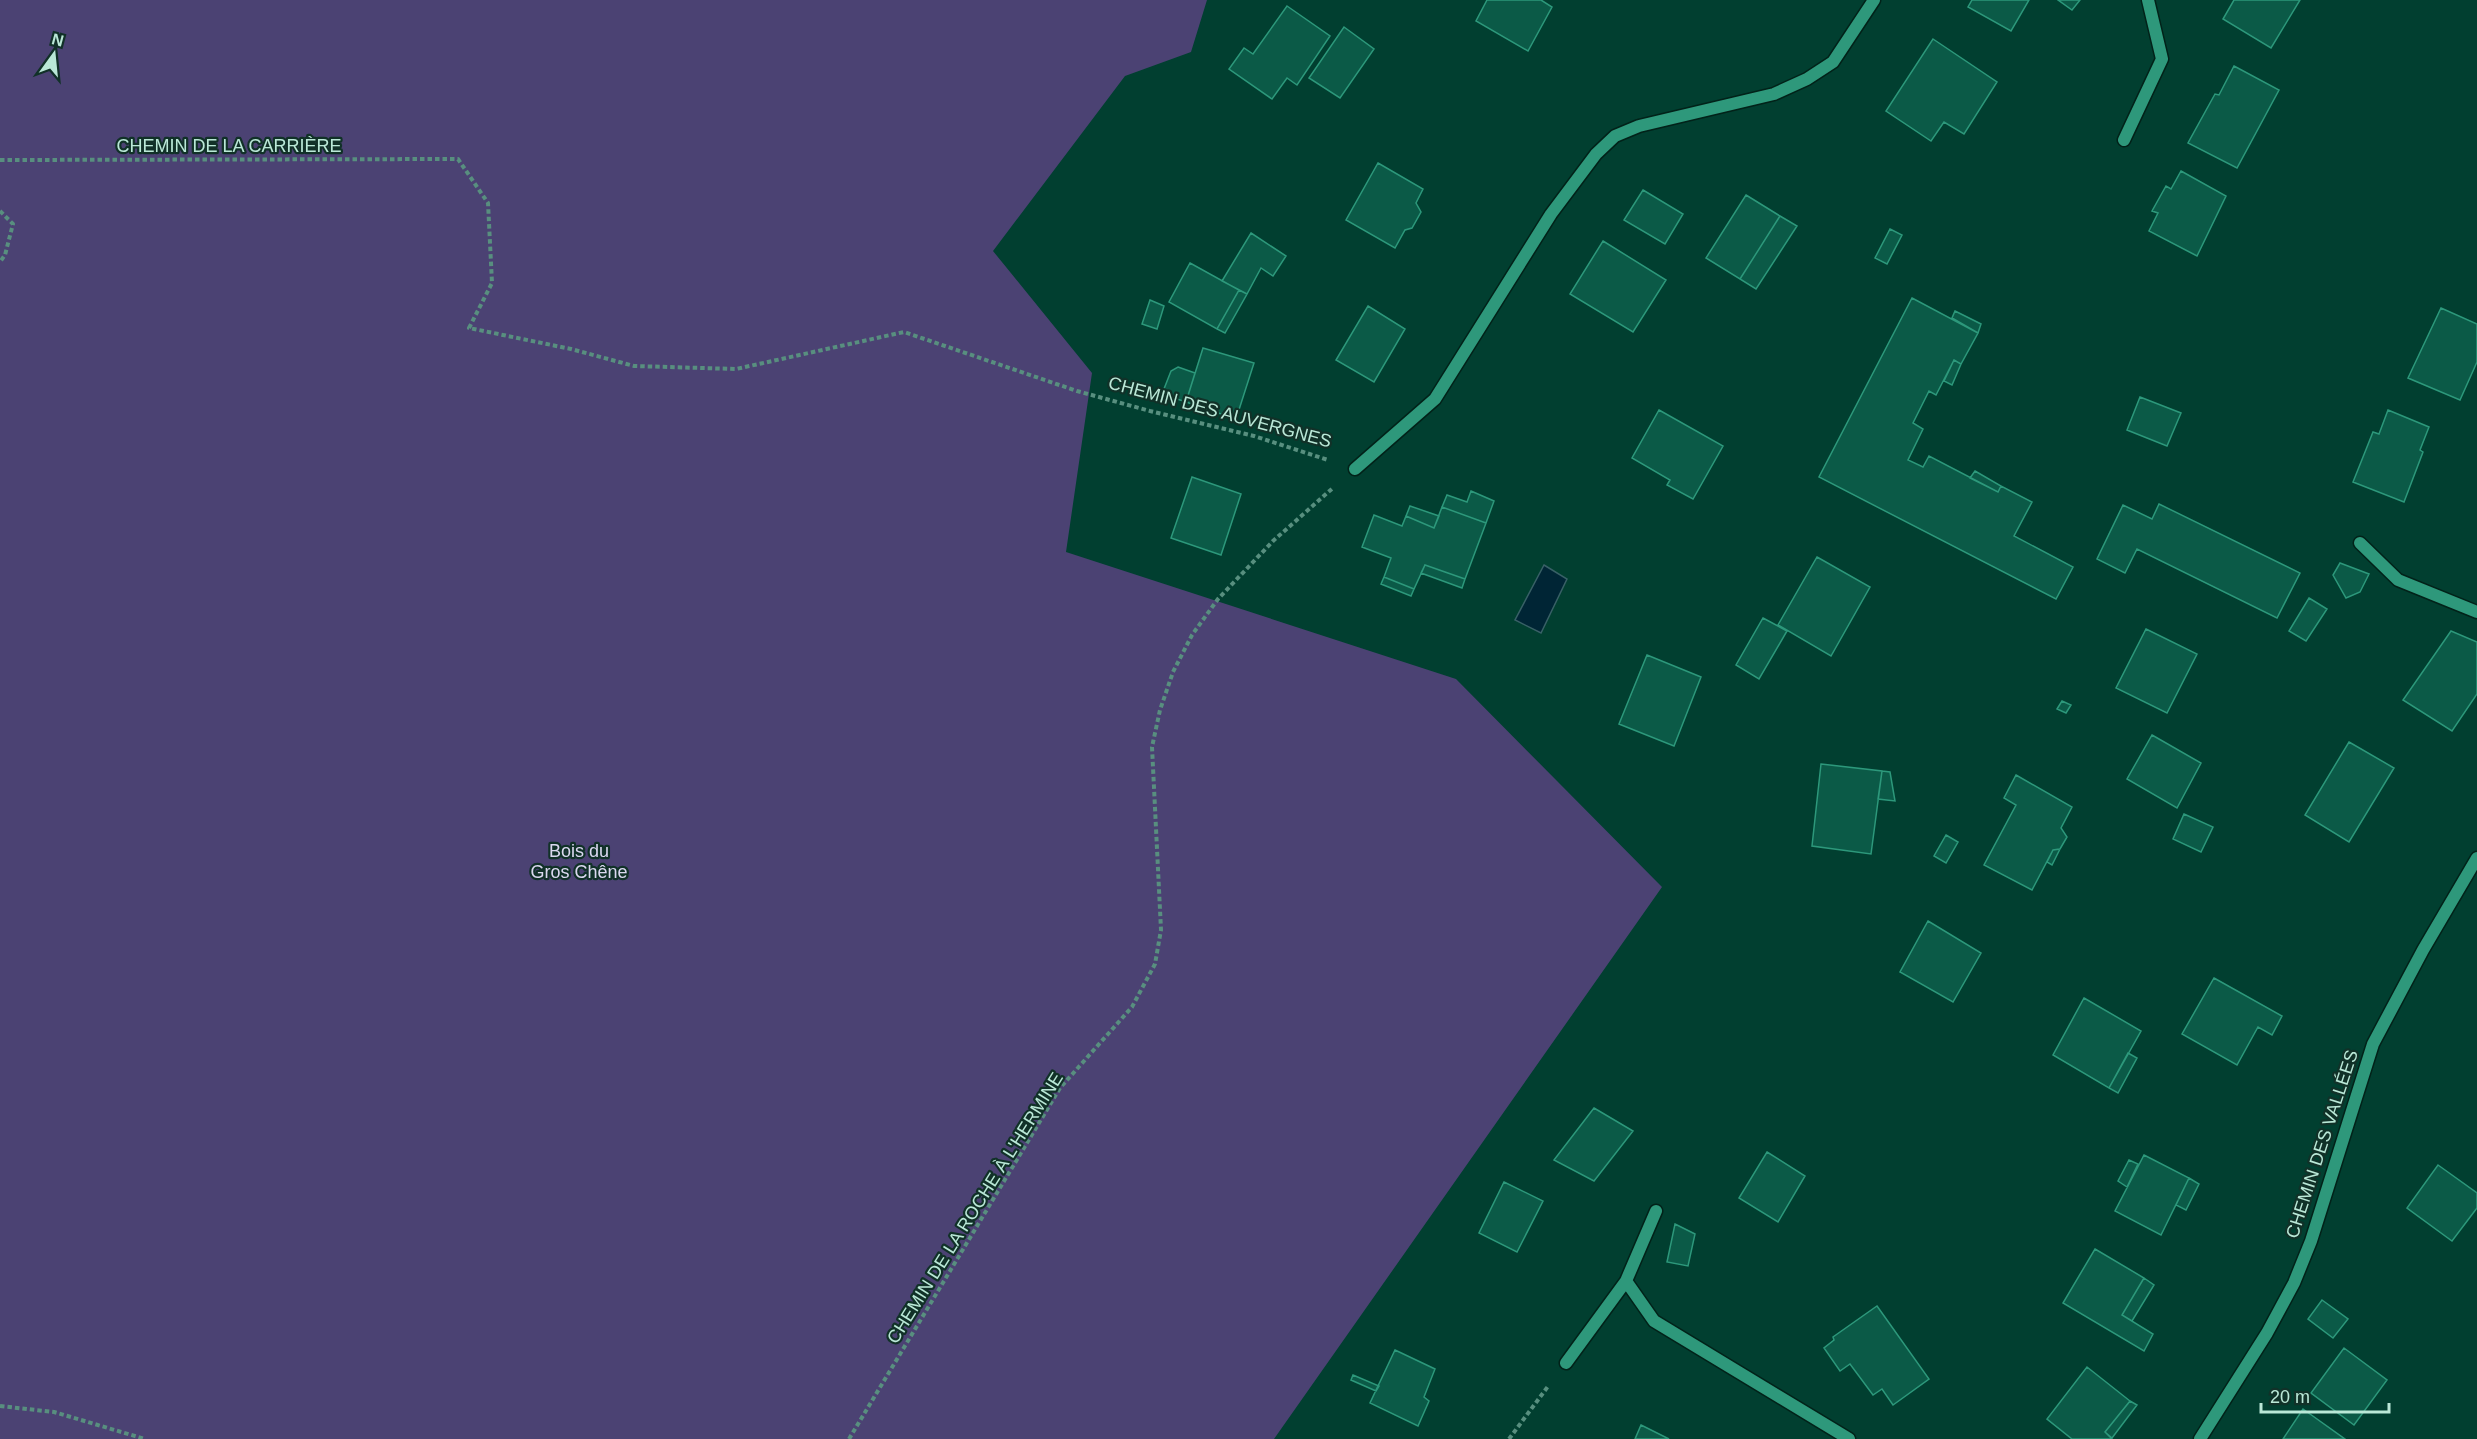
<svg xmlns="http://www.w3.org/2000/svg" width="2477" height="1439" font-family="Helvetica,sans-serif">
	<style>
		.green { fill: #4b4273 }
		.water { fill: #002535; stroke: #386066; stroke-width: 1.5 }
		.building { fill: #0b5a47; stroke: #2d987b; stroke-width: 1.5 }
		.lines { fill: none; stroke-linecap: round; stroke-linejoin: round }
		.service-casing { stroke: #022219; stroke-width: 15 }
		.minor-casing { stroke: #022219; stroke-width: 15 }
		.path { stroke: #588f7f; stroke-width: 4; stroke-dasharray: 4.5 3; stroke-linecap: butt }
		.service { stroke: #2e987b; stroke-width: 12 }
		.minor { stroke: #2e987b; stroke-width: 12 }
		.labels { text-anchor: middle; stroke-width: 4.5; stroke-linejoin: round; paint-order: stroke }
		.street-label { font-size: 18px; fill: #bae8d7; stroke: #113128 }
		.park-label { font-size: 18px; fill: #dbd8f0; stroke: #113128 }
	</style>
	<rect width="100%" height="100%" fill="#013f30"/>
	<path class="green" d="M0,0h1207l-16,52 -66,24 -132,175 99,122 -26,179 390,127 206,208 -388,552h-1274z"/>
	<path class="water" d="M1544,565l23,14 -26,54 -26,-13z"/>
	<path class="building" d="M1487,0h54l11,7 -24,44 -52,-30z
		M1972,0h57l-18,31 -43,-24z
		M2058,0h22l-8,10z
		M2234,0h66l-29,48 -48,-29z
		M1287,6l43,30 -33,49 -10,-7 -15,21 -43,-30 15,-21 9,6z
		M1344,27l30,22 -34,49 -31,-20z
		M1933,39l64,43 -33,52 -20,-12 -13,19 -45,-30z
		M2234,66l45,24 -42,78 -49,-25 27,-49 4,1z
		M1378,163l45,26 -7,14 5,9 -9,16 -7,2 -10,18 -49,-28z
		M2181,171l45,25 -29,60 -48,-25 9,-18 -6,-2 14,-25 5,3z
		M1643,190l40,24 -18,30 -41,-24z
		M1746,195l34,21 -40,63 -34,-21z
		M1780,216l17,10 -41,63 -16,-10z
		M1890,229l12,6 -15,29 -12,-6z
		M1251,233l35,23 -13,20 -12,-8 -14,26 -25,-13z
		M1603,241l63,39 -33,52 -63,-38z
		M1190,263l49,27 -22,39 -48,-27z
		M1239,290l8,4 -22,39 -8,-4z
		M1912,298l66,35 -17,31 -7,-4 -18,35 -7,-4 -16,32 10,6 -15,31 15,7 6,-11 69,36 3,-6 31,16 -18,34 59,31 -17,32 -237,-122z
		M1150,300l14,6 -7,23 -15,-5z
		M1368,306l37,23 -31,53 -38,-22z
		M2441,308l36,16v38l-17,38 -52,-22z
		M1955,311l26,13 -3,9 -26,-15z
		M1203,348l51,15 -18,56 -50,-17z
		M1954,360l7,4 -9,21 -8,-4z
		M1178,367l17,6 -9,29 -18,-6 -4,-7 7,-18z
		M2140,397l41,16 -14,33 -40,-16z
		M1659,410l64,36 -30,53 -26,-14 3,-5 -38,-22z
		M2388,410l41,17 -9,23 3,2 -19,50 -51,-20 20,-50 6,2z
		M1975,471l26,15 -3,6 -28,-14z
		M1192,477l49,17 -20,61 -50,-17z
		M1471,491l23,10 -8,22 -44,-16 5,-12 20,7z
		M2159,504l141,69 -23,45 -140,-69 -12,24 -28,-14 26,-54 29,14z
		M1410,506l29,10 -5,12 -28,-12z
		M1442,507l44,16 -21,56 -40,-14 -11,24 -30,-12 7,-19 -29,-11 12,-32 28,11 4,-10 28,12z
		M1817,557l53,30 -39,69 -53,-31z
		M2340,563l29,11 -9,18 -14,6 -13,-23z
		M1425,565l40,14 -3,9 -41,-15z
		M1384,577l30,12 -3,7 -30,-12z
		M2309,598l18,11 -21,32 -17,-10z
		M1763,618l24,13 -28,48 -23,-14z
		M2146,629l51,25 -30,59 -51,-25z
		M2451,631l26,11v52l-25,37 -49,-31z
		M1647,655l54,22 -27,69 -55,-22z
		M2062,701l9,4 -5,8 -9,-4z
		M2152,735l49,28 -24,45 -50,-29z
		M2349,742l45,26 -45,74 -44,-27z
		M1821,764l61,7 -11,83 -59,-8z
		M1882,771l8,1 5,29 -17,-2z
		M2016,775l56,32 -11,21 6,9 -7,12 -7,1 -21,40 -48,-25 32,-60 -12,-7z
		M2184,814l29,13 -12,25 -28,-13z
		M1946,835l12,7 -12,21 -12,-7z
		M2060,849l-8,16 -5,-3 6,-12z
		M1928,921l53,32 -28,49 -53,-30z
		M2214,978l68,38 -10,19 -14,-8 -21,38 -55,-31z
		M2084,998l57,33 -32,57 -56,-33z
		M2128,1053l9,5 -19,35 -9,-5z
		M1594,1108l39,23 -39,50 -40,-21z
		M1767,1152l38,24 -27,46 -39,-24z
		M2144,1155l45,23 -28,57 -46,-24z
		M2129,1160l9,4 -11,23 -9,-6z
		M2438,1165l39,28v15l-25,33 -45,-33z
		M2189,1178l10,6 -13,26 -10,-5z
		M1504,1182l39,19 -26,51 -38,-19z
		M1675,1224l20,10 -7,32 -21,-4z
		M2095,1249l49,29 -22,37 31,19 -9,17 -81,-48z
		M2144,1278l10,7 -22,36 -10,-6z
		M2322,1300l26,19 -15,19 -25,-19z
		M1877,1306l52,73 -36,26 -11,-16 -9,6 -23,-31 -10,7 -16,-23 10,-8 -1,-3z
		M2344,1348l43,32 -33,45 -43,-32z
		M1395,1350l40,19 -11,28 5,4 -11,25 -48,-23z
		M2087,1367l43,34 -25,31 7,7h-40l-25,-20z
		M1353,1375l26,11 -3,5 -25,-11z
		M2130,1401l7,4 -25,33 -7,-6z
		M2303,1409l42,30h-62z
		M1641,1425l28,14h-34z"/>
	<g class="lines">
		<g class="service-casing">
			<path id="service" d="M2124,140l38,-81 -14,-59"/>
		</g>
		<g class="minor-casing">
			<path id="minor" d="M1355,469l80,-70 116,-185 45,-60 19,-18 24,-10 135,-32 33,-15 26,-17 41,-62
				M2360,543l38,37 79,32
				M1626,1281l28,40 195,118
				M1566,1363l60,-82 30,-70
				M2200,1439l67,-106 27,-50 17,-42 62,-197 50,-94 54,-92"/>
		</g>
		<path class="path" d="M0,160l458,-1 30,44 4,80 -23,45 102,21 63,17 102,3 168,-37 173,59 73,20 104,25 74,24
			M0,211l13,13 -8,31 -5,7
			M0,1406l54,6 91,27
			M849,1439l211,-351 72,-81 23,-43 6,-34 -9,-183 8,-37 13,-38 19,-37 26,-36 55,-58 61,-54
			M1509,1439l40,-54"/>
		<use href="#service" class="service"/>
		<use href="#minor" class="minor"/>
	</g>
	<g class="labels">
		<g class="street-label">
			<text x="229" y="152">CHEMIN DE LA CARRIÈRE</text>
			<text transform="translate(1220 412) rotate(15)" y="6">CHEMIN DES AUVERGNES</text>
			<text transform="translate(2322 1144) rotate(-72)" y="6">CHEMIN DES VALLÉES</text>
			<text transform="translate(975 1208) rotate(-58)" y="6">CHEMIN DE LA ROCHE À L'HERMINE</text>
		</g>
		<g class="park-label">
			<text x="579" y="857">Bois du<tspan x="579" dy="21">Gros Chêne</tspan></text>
		</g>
	</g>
	<g transform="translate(54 54) rotate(15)" stroke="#113128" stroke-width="4.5" paint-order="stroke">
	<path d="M0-4.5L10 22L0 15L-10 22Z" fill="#bae8d7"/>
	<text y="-9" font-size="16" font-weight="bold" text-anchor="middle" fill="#bae8d7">N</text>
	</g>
	<path d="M2261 1403v9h128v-9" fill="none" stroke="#bae8d7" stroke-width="3"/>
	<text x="2270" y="1403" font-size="18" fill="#bae8d7" stroke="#113128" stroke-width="4.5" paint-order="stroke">20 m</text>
</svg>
